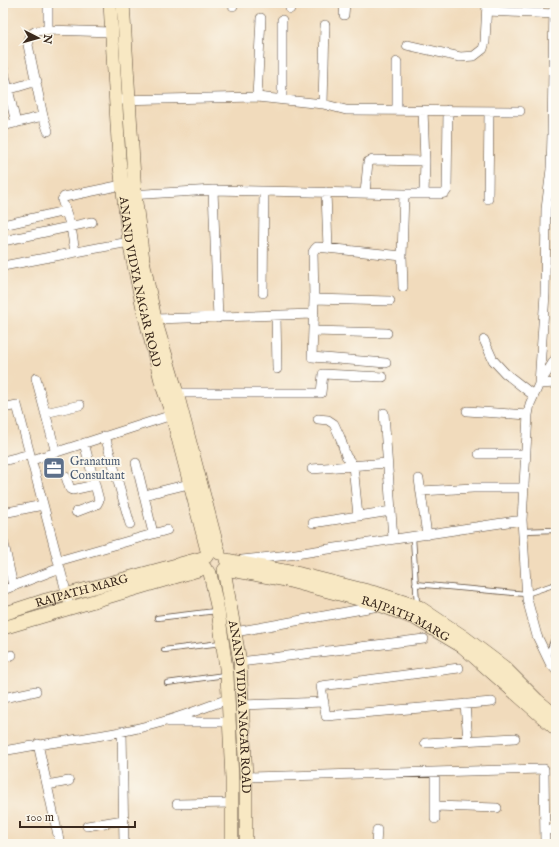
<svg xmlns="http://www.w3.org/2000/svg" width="559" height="847" font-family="'IM FELL English',serif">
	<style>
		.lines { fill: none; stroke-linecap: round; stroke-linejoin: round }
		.lane-casing { stroke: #564536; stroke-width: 6 }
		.street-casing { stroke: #564536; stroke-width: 10 }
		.secondary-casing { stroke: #564536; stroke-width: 14 }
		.lane { stroke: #fff; stroke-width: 4.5 }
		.street { stroke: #fff; stroke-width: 9 }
		.secondary { stroke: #f8e8c3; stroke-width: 13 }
		.labels { text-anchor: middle; stroke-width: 4; stroke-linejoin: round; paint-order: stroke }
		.street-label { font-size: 12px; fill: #3b2a1e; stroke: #fbf7ec }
		.service-label { font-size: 12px; fill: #4e5e75; stroke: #fbf7ec; text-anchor: start }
	</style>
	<rect width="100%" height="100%" fill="#fbf7ec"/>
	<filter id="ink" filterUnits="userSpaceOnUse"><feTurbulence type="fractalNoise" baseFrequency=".025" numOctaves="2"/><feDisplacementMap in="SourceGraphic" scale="8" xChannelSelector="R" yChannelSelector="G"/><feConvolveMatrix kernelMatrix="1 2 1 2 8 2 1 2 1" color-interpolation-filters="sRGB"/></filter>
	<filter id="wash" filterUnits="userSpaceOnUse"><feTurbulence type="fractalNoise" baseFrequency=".012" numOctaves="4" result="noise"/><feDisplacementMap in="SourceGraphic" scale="16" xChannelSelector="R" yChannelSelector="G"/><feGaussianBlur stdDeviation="0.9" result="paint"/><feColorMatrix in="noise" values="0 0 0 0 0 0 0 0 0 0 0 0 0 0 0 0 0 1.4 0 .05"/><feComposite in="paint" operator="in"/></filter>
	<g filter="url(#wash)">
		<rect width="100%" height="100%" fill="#f1dbbc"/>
	</g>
	<g filter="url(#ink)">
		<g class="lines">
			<g class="lane-casing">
				<path id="lane" d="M522,531l34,-1
					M413,537l4,68
					M415,584l111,10 30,-10
					M157,618l59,-7
					M164,650l57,-7
					M547,656l9,-22
					M167,683l58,-8"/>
			</g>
			<g class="street-casing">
				<path id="street" d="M48,3v27
					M233,6v-3
					M290,9v-6
					M487,11l69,3
					M344,15l1,-12
					M282,20v79
					M407,45l53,12 14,-1 9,-7 2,-7 2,-39
					M3,68l13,55
					M4,91l33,-10
					M257,97l4,-79
					M116,100l141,-3 66,7 23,6 174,1
					M323,104l2,-79
					M397,110v-48
					M423,110l2,51 -1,33
					M3,126l40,-10
					M48,131l-5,-15 -15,-71 3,-11 5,-3 12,-1 64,2
					M213,190l5,128
					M326,192l2,56
					M365,193l3,-31 5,-2 52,1
					M404,194h37l4,-1 2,-3 1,-80
					M129,195l84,-5 191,4 -2,62 1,31
					M488,199l1,-88
					M3,225l62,-14
					M3,241l89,-19
					M75,252l-4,-25 -9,-27 2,-3 58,-12
					M3,266l126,-24
					M263,293l1,-101
					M314,299l76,2
					M276,316l1,53
					M155,319l159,-5
					M314,331l73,2
					M484,340l9,20 12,13 28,22
					M386,363l-74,-6 2,-58 -1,-47 2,-3 2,-2 85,9
					M36,378l20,75
					M540,383l16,-25
					M556,383l-17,1 -9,20 -2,11 -6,105 5,79 10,37 13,27 6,7
					M539,384l6,-90 1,-85 5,-40 1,-35 2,-131
					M177,393h144l2,-19 60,3
					M3,408l14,-3 51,194
					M467,411l61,4
					M45,413l35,-8
					M384,413l9,126
					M318,419l10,1 6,4 6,13 6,19 7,9 5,51
					M105,436l25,88
					M479,454h46
					M32,460l140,-45
					M3,461l27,-7
					M136,463l17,70
					M312,469l75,-6
					M66,477l4,12 2,1 23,-5
					M419,479l8,56
					M421,491l52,-3h50
					M144,495l45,-11
					M76,512l21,-8 2,-4 -15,-57
					M3,513l40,-8
					M313,523l78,-12
					M4,544l9,42
					M242,560l47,-5 233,-35
					M58,561l109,-31
					M3,590l57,-22
					M235,632l144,-26
					M3,658l9,-3
					M240,662l184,-23
					M459,668l-138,18 5,30 166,-14
					M3,698l33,-7
					M465,704l3,36
					M243,705l81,-3
					M169,722h60
					M122,731l2,113
					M425,743l90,-5
					M38,744l22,100
					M3,751c53,-10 107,-14 159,-29 22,-6 44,-15 66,-23
					M246,777l298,-8 1,75
					M47,785l22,-4
					M177,804l55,-1
					M435,806l62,2
					M435,819v-47
					M87,826l36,-6
					M545,829l11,1
					M376,844l1,-14"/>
			</g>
			<g class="secondary-casing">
				<g id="secondary">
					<path id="s1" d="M110,3l9,155 10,84 15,71 18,72 10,30 36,139"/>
					<path d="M123,3l12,191 8,66 12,59 22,74 42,160"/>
					<path d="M226,560l74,14 76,19 43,14 45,30 40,30 33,33 19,16"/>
					<path id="s2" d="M225,569l61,11 91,24 39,15 47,28 93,82"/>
					<path id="s3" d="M224,570l16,92 6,115v67"/>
					<path d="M210,573l8,38 9,64 5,104v65"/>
					<path id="s4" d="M3,614l43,-14 160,-43"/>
					<path d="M3,628l202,-60"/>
				</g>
			</g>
			<use href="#lane" class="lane"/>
			<use href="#street" class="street"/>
			<use href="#secondary" class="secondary"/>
		</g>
	</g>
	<defs>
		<g id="office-square" transform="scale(1.15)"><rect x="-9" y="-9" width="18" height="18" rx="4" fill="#5c6f8a" stroke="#fbf7ec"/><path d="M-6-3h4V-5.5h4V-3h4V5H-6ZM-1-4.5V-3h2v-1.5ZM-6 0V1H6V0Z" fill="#fff"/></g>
	</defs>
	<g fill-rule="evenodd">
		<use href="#office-square" x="54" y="468"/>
	</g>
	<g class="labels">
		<g class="street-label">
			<text dy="4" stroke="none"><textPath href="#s1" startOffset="281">ANAND VIDYA NAGAR ROAD</textPath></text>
			<text dy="4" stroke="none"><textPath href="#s4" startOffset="82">RAJPATH MARG</textPath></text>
			<text dy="4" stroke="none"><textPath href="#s2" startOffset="188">RAJPATH MARG</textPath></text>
			<text dy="4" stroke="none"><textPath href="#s3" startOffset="138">ANAND VIDYA NAGAR ROAD</textPath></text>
		</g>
		<g class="service-label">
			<text x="70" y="465">Granatum<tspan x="70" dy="14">Consultant</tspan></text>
		</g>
	</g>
	<rect width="559" height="847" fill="none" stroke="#fbf7ec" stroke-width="16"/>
	<g transform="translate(38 38) rotate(96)" stroke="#fbf7ec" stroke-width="3" paint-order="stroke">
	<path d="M0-3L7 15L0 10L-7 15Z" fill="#3b2a1e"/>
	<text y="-6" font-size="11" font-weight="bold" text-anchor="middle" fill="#3b2a1e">N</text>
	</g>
	<path d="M20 821v6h115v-6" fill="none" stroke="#3b2a1e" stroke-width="2"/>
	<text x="26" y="821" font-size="12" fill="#3b2a1e" stroke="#fbf7ec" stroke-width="3" paint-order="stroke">100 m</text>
</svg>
